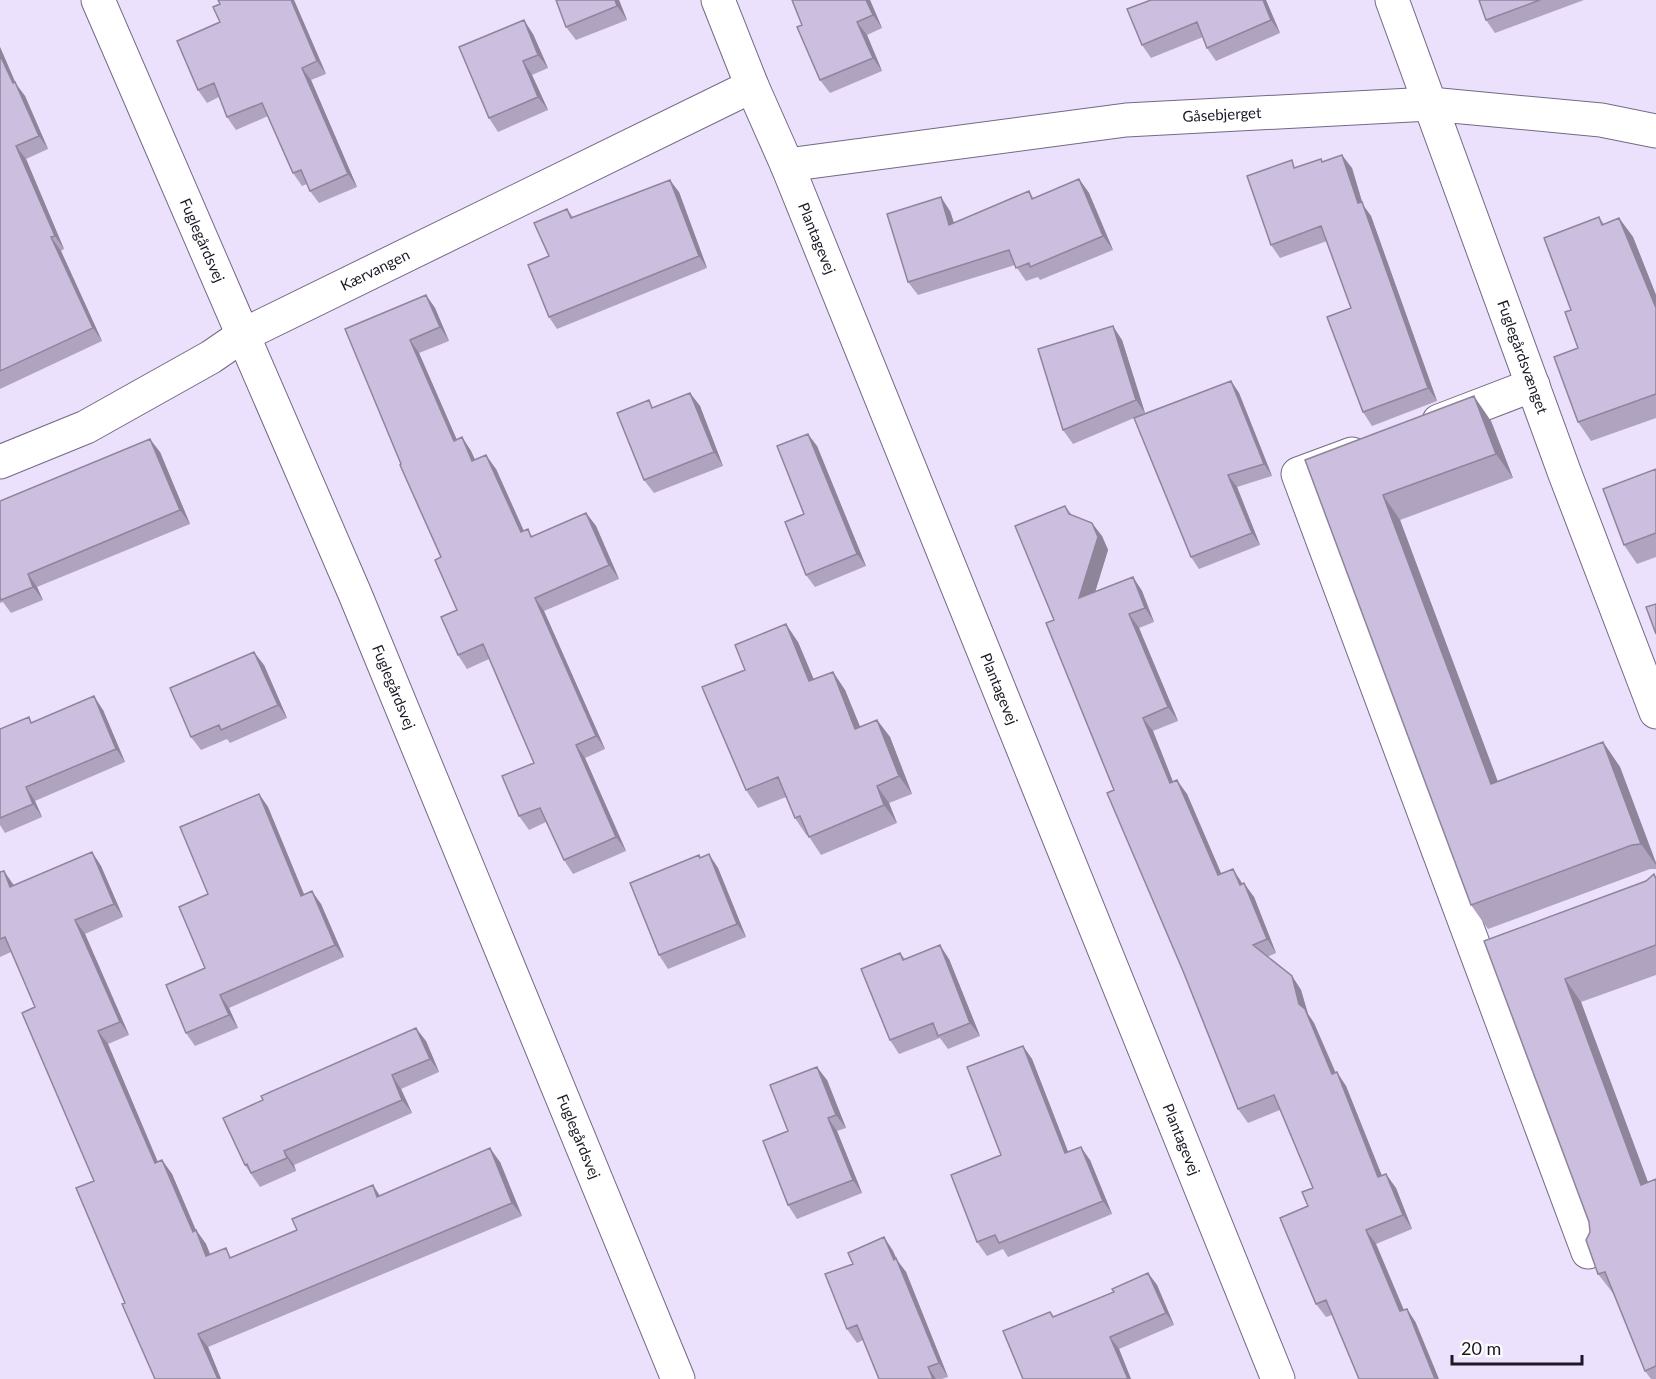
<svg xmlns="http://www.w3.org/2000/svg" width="1656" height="1379" font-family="Lato,sans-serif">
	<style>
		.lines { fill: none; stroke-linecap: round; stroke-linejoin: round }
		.minor-casing { stroke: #746985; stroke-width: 35 }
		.minor { stroke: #fff; stroke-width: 33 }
		.wall { fill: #afa3bf }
		.shaded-wall { fill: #8e859b }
		.building { fill: #cbbede; stroke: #8e859b; stroke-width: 1.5 }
		.labels { text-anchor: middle; stroke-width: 6; stroke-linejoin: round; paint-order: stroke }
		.street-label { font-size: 15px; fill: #1d1824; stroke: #fff }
	</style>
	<rect width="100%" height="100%" fill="#ebe1fc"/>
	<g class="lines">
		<g class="minor-casing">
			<g id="minor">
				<path id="s1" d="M98,0l257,594 323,785"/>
				<path id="s2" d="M718,0l34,86 35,79 491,1214"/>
				<path id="s3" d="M1392,0l173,474 91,238"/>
				<path id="s4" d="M787,165l339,-45 304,-16 171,16 55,11"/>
				<path d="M1439,421l94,-36"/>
				<path d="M1352,454l-54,20 290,778"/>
				<path id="s5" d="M0,462l86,-35 125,-70 32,-22 509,-249"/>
			</g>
		</g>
		<use href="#minor" class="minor"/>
	</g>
	<path class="wall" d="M218,0h76l32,74 -15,6 46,107 -38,16 -9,-12 -3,-7 -5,2 -9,-13 -25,-57 -32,14 -9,-13 -8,-20 -12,6 -9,-13 22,-68v-18z
		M619,0l8,20 -51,20 -10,-13z
		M870,0l12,28 -15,7 15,36 -52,22 -10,-13z
		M1151,0h115l14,33 -64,28 -9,-13 -4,-11 -52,21 -9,-13z
		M1479,0h105l-89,33 -9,-13z
		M533,34l15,34 -16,7 16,35 -50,22 -9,-14z
		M0,47l16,37 9,12 23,53 -22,10 38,90 -3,2 41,90 -102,48z
		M1323,161l29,7 11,37 8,11 66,185 -65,25 -9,-14 -12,-104 -24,-67 -47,17 -9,-13 26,-78z
		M1079,179l10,14 24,57 -73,30 -2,-3 -12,4 -11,-16 -97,30 -10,-13 42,-71 4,12 75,-32 5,8z
		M679,192l28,76 -150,61 -8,-12v-61l18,-47 6,8z
		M1599,217l5,7 15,-6 14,19 23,58v123l-65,23 -13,-19v-74z
		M426,295l9,13 14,33 -30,12 38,87 5,-3 9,14 4,9 21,9 28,62 9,5 53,-23 10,13 23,53 -75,32 61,138 -20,9 41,93 -53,23 -9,-14 -18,-38 -17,8 -10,-14 15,-53 -45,-104 -22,10 -9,-14 -1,-45 -16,-53 -96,-228z
		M1122,340l23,73 86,-32 8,12 33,83 -35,11 23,58 -61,24 -8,-12 -57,-139 -61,26 -10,-14z
		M690,393l10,13 23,60 -69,27 -10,-13 10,-73z
		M1491,421l22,57 -113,42 98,262 105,-40 17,25 36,96v6h-6l-162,60 -17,-24 -166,-445z
		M817,446l49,120 -51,21 -9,-12 -2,-61z
		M160,452l30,72 -153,63 6,13 -32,13 -8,-11 -3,1v-102z
		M1656,469v88l-19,7 -13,-19z
		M1065,506l7,9 30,21 6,14 -13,42 38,-15 9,14 12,31 -15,6 39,93 -25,10 20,51 14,12 34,80 22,10 11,13 22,56 -9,4 25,19 9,14 7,24 6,9 22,50 10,13 36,90 14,12 16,41 -36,15 28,66 3,-1 9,14 -84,-8 -6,2 -10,-13 -8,-98 5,-18 -33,-78 -32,13 -10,-14 -184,-489z
		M798,642l16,38 19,-8 12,18 15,37 17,-7 13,17 22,57 -23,9 8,20 -76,32 -13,-20 -1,1 -12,-18 -9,-21 -28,11 -12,-18 -1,-120z
		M264,665l23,53 -57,25 -3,-4 -26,11 -10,-13z
		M103,710l22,52 -90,39 7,16 -37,16 -5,-8v-96l32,-7z
		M259,794l9,13 36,87 17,10 23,53 -115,51 9,20 -43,18 -9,-13 19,-65 3,-74z
		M92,852l9,14 22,51 -38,17 44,101 -21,9 50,118 4,-2 10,14 24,56 10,14 4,10 22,3 148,-62 120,-33 22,54 -314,131 13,32h-66l-30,-76 -31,-122 -59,-174 -24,-55 -11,5v-85l14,13z
		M701,858l17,10 28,69 -78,32 -9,-14z
		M1654,874l2,3v98l-75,27 67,180 8,-3v200h-5l-6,-8 -29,-74 -18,-23 -9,-52 -105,-281 162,-60z
		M900,953l5,6h44l31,77 -32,13 -8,-11 -41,16 -9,-14z
		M426,1041l13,31 -38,17 11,24 -118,52 2,6 -36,16 -15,-22z
		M1023,1046l9,13 36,93 22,8 22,54 -104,43 -5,-8 -16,7 -10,-14 24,-87z
		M827,1080l19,48 -9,3 25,62 -65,26 -9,-14v-74z
		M884,1237l9,14 4,9 9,12 42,105 -6,2h-63l-16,-39 -6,3 -10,-14 6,-65z
		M1148,1273l9,12 17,40 -55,24 12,30h-108l27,-67 3,5 61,-25z"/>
	<path class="shaded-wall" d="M291,0h3l32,74 -9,-13z
		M615,0h4l8,20 -10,-14z
		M866,0h4l12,28 -9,-13z
		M1263,0h3l14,33 -9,-13z
		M524,20l9,14 15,34 -10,-13z
		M857,22l10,13 15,36 -9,-13z
		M0,47l16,37 9,12 23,53 -9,-13 -26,-53 -13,-28z
		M523,61l9,14 16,35 -10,-13z
		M302,68l9,12 46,107 -9,-13z
		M16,146l10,13 38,90 -9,-13z
		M1342,155l10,13 11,37 8,11 66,185 -9,-13 -70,-185z
		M1079,179l10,14 24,57 -10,-14z
		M670,180l9,12 28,76 -8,-12z
		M941,197l9,14 9,27 -10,-13z
		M1619,218l14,19 23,58v13z
		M51,237l10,14 41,90 -9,-13z
		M426,295l9,13 14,33 -9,-14z
		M1113,326l9,14 23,73 -9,-13z
		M410,340l9,13 44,101 -9,-13z
		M1231,381l8,12 33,83 -8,-12z
		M690,393l10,13 23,60 -9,-14z
		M1474,396l17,25 22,57 -17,-24z
		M808,434l9,12 49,120 -9,-12z
		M462,437l9,14 11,24 -10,-14z
		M150,439l10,13 30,72 -10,-14z
		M486,455l10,14 34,76 -9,-13z
		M1228,475l9,12 23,58 -8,-12z
		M1383,495l17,25 108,289 -17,-25z
		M586,513l10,13 23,53 -10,-14z
		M1092,523l10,13 6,14 -19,62 -10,-14z
		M28,574l9,13 6,13 -10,-13z
		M1133,577l9,14 12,31 -9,-14z
		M535,598l9,13 61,138 -9,-13z
		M1129,614l10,14 39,93 -10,-14z
		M786,624l12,18 24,57 -13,-18z
		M254,652l10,13 23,53 -9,-13z
		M833,672l12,18 23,56 -13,-17z
		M94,696l9,14 22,52 -9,-13z
		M1143,718l10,13 26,66 -9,-14z
		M877,720l13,17 22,57 -13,-18z
		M1603,742l17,25 36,96v2l-15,-21z
		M576,745l9,13 41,93 -10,-14z
		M1177,780l10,14 41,95 -10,-14z
		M877,786l12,17 8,20 -13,-18z
		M26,787l9,14 7,16 -9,-13z
		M259,794l9,13 42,102 -9,-13z
		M92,852l9,14 22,51 -9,-13z
		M709,854l9,14 28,69 -9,-13z
		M1233,869l9,14 8,16 -10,-14z
		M4,871l9,13 7,16 -10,-13z
		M1244,883l10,14 22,56 -9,-14z
		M312,891l9,13 23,53 -9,-12z
		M75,920l10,14 44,101 -9,-13z
		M940,945l9,14 31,77 -10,-13z
		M1292,976l9,14 7,24 6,9 28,65 -10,-14 -33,-70z
		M1565,979l16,23 75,202 -15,-19z
		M220,995l9,13 9,20 -9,-13z
		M416,1028l10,13 13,31 -9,-13z
		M98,1031l10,13 56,133 -9,-14z
		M1023,1046l9,13 42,108 -9,-14z
		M817,1067l10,13 19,48 -10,-13z
		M1337,1072l9,14 42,105 -10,-14z
		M392,1075l9,14 11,24 -10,-13z
		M828,1118l9,13 25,62 -9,-13z
		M1081,1147l9,13 22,54 -9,-13z
		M490,1148l10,14 22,54 -10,-13z
		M284,1151l10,14 2,6 -9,-13z
		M162,1160l10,14 30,71 -9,-13z
		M1386,1174l10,14 16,41 -9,-14z
		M373,1185l9,14 -5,-2z
		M196,1230l10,14 10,25 -10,-13z
		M1366,1230l10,14 34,81 -10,-14z
		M884,1237l9,14 4,9 9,12 42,105 -9,-14z
		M1148,1273l9,12 17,40 -8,-12z
		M1407,1309l9,14 23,56h-4z
		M198,1334l10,13 13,32h-3z
		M1110,1337l9,12 12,30h-3z
		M928,1367l8,12h-3z"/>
	<path class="building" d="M218,0h73l26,61 -15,7 46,106 -38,17 -9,-21 -8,3 -31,-70 -35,14 -13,-34 -16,7 -21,-49 43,-19 -7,-15 7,-3z
		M556,0h59l2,6 -51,21z
		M792,0h74l7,15 -16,7 16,36 -53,22 -23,-53 5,-2z
		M1151,0h112l8,20 -64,28 -10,-26 -55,23 -15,-36z
		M1479,0h61l-54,20z
		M524,20l14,35 -15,6 15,36 -49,21 -30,-71z
		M0,55l13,28 2,-1 24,54 -23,10 39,90 -4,1 42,91 -93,43z
		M1342,155l16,48 4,-1 66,186 -65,24 -36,-95 24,-9 -30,-82 -50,19 -24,-69 45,-16 2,8 27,-9 1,3z
		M1079,179l24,57 -73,31 -1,-4 -13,5 -7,-18 -101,32 -21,-68 54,-17 8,28 80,-34 3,8z
		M670,180l29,76 -150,61 -21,-52 21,-9 -15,-33 33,-14 4,9z
		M1599,217l3,8 17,-7 37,90v86l-78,28 -24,-65 24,-9 -13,-36 6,-2 -27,-72z
		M426,295l14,32 -30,13 44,101 8,-4 10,24 14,-6 35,77 7,-3 3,8 55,-24 23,52 -74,33 61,138 -20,9 40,92 -52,23 -24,-52 -21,8 -17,-40 32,-13 -51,-119 -25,11 -17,-38 16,-7 -22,-50 6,-3 -41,-92 1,-1 -56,-135z
		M1113,326l23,74 -73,30 -25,-81z
		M1231,381l33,83 -36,11 24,58 -61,24 -57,-139z
		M690,393l24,59 -70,28 -27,-67 32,-13 3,8z
		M1474,396l22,58 -113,41 108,289 112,-42 38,102 -9,1 -161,60 -166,-445z
		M808,434l49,120 -51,21 -21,-53 19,-8 -27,-68z
		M150,439l30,71 -152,64 5,13 -32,13 -1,-3v-96z
		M1656,469v64l-32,12 -21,-56z
		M1065,506l4,8 23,9 6,14 -19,61 54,-21 12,31 -16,6 39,93 -25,11 27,65 7,-3 41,95 15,-6 7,16 4,-2 23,56 -14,6 39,31 7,28 6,5 27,65 5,-2 41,105 8,-3 17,41 -37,15 34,81 7,-2 28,70h-76l-33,-79 -10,4 -36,-86 28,-12 -6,-14 11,-4 -39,-93 -36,14 -55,-138 -76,-178 7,-3 -68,-167 8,-3 -39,-94z
		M1656,604v30l-10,-27z
		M786,624l23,57 24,-9 22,57 22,-9 22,56 -22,10 7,19 -75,32 -9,-21 -5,2 -17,-41 -32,13 -44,-103 43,-17 -10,-25z
		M254,652l24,53 -57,25 -2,-5 -28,12 -21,-49z
		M94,696l22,53 -90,38 7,17 -33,14v-89l29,-12 2,6z
		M259,794l42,102 11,-5 23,54 -115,50 9,20 -43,18 -20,-48 39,-17 -26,-61 29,-13 -28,-67z
		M92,852l22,52 -39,16 45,102 -22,9 57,132 7,-3 31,72 3,-2 10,26 20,-8 4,10 67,-28 -5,-11 81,-34 4,12 113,-49 22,55 -314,131 20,45h-63l-33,-75 3,-1 -49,-115 18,-7 -72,-168 13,-6 -30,-70 -5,2v-67l4,-1 6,16z
		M709,854l28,70 -78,31 -29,-72 69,-28 1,3z
		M1654,874l2,5v66l-91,34 76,206 15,-6v187l-11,5 -40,-99 -7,2 -12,-34 4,-8 -1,-10 -105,-281 162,-60z
		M940,945l30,78 -32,13 -5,-13 -43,17 -29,-71 39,-16 3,7z
		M416,1028l14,31 -38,16 10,25 -118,51 3,7 -36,15 -4,-9 -2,1 -22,-47 40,-18 -2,-4z
		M1023,1046l42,107 16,-6 22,54 -104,42 -4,-8 -18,7 -26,-67 50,-20 -34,-88z
		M817,1067l19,48 -8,3 25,62 -65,25 -25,-64 25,-10 -18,-46z
		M884,1237l10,23 2,-2 43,105 -11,4 5,12h-54l-22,-54 -10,4 -22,-55 28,-10 -5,-11z
		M1148,1273l18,40 -56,24 18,42h-105l-20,-48 47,-19 3,5 61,-25 -2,-3z"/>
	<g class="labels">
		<g class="street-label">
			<text dy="5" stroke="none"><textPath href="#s4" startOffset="438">Gåsebjerget</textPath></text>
			<text dy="5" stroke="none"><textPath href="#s2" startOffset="258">Plantagevej</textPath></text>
			<text dy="5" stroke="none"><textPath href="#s1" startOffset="262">Fuglegårdsvej</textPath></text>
			<text dy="5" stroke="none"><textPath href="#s5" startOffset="422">Kærvangen</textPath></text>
			<text dy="5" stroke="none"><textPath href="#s3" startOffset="380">Fuglegårdsvænget</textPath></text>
			<text dy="5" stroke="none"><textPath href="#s1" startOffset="748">Fuglegårdsvej</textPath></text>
			<text dy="5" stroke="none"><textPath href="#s2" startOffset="744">Plantagevej</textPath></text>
			<text dy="5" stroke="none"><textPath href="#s1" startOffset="1234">Fuglegårdsvej</textPath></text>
			<text dy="5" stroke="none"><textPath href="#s2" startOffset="1230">Plantagevej</textPath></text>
		</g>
	</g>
	<path d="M1452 1355v9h130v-9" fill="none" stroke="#1d1824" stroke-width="3"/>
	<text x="1461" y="1355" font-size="18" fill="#1d1824" stroke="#ffffff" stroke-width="4.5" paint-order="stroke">20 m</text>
</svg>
